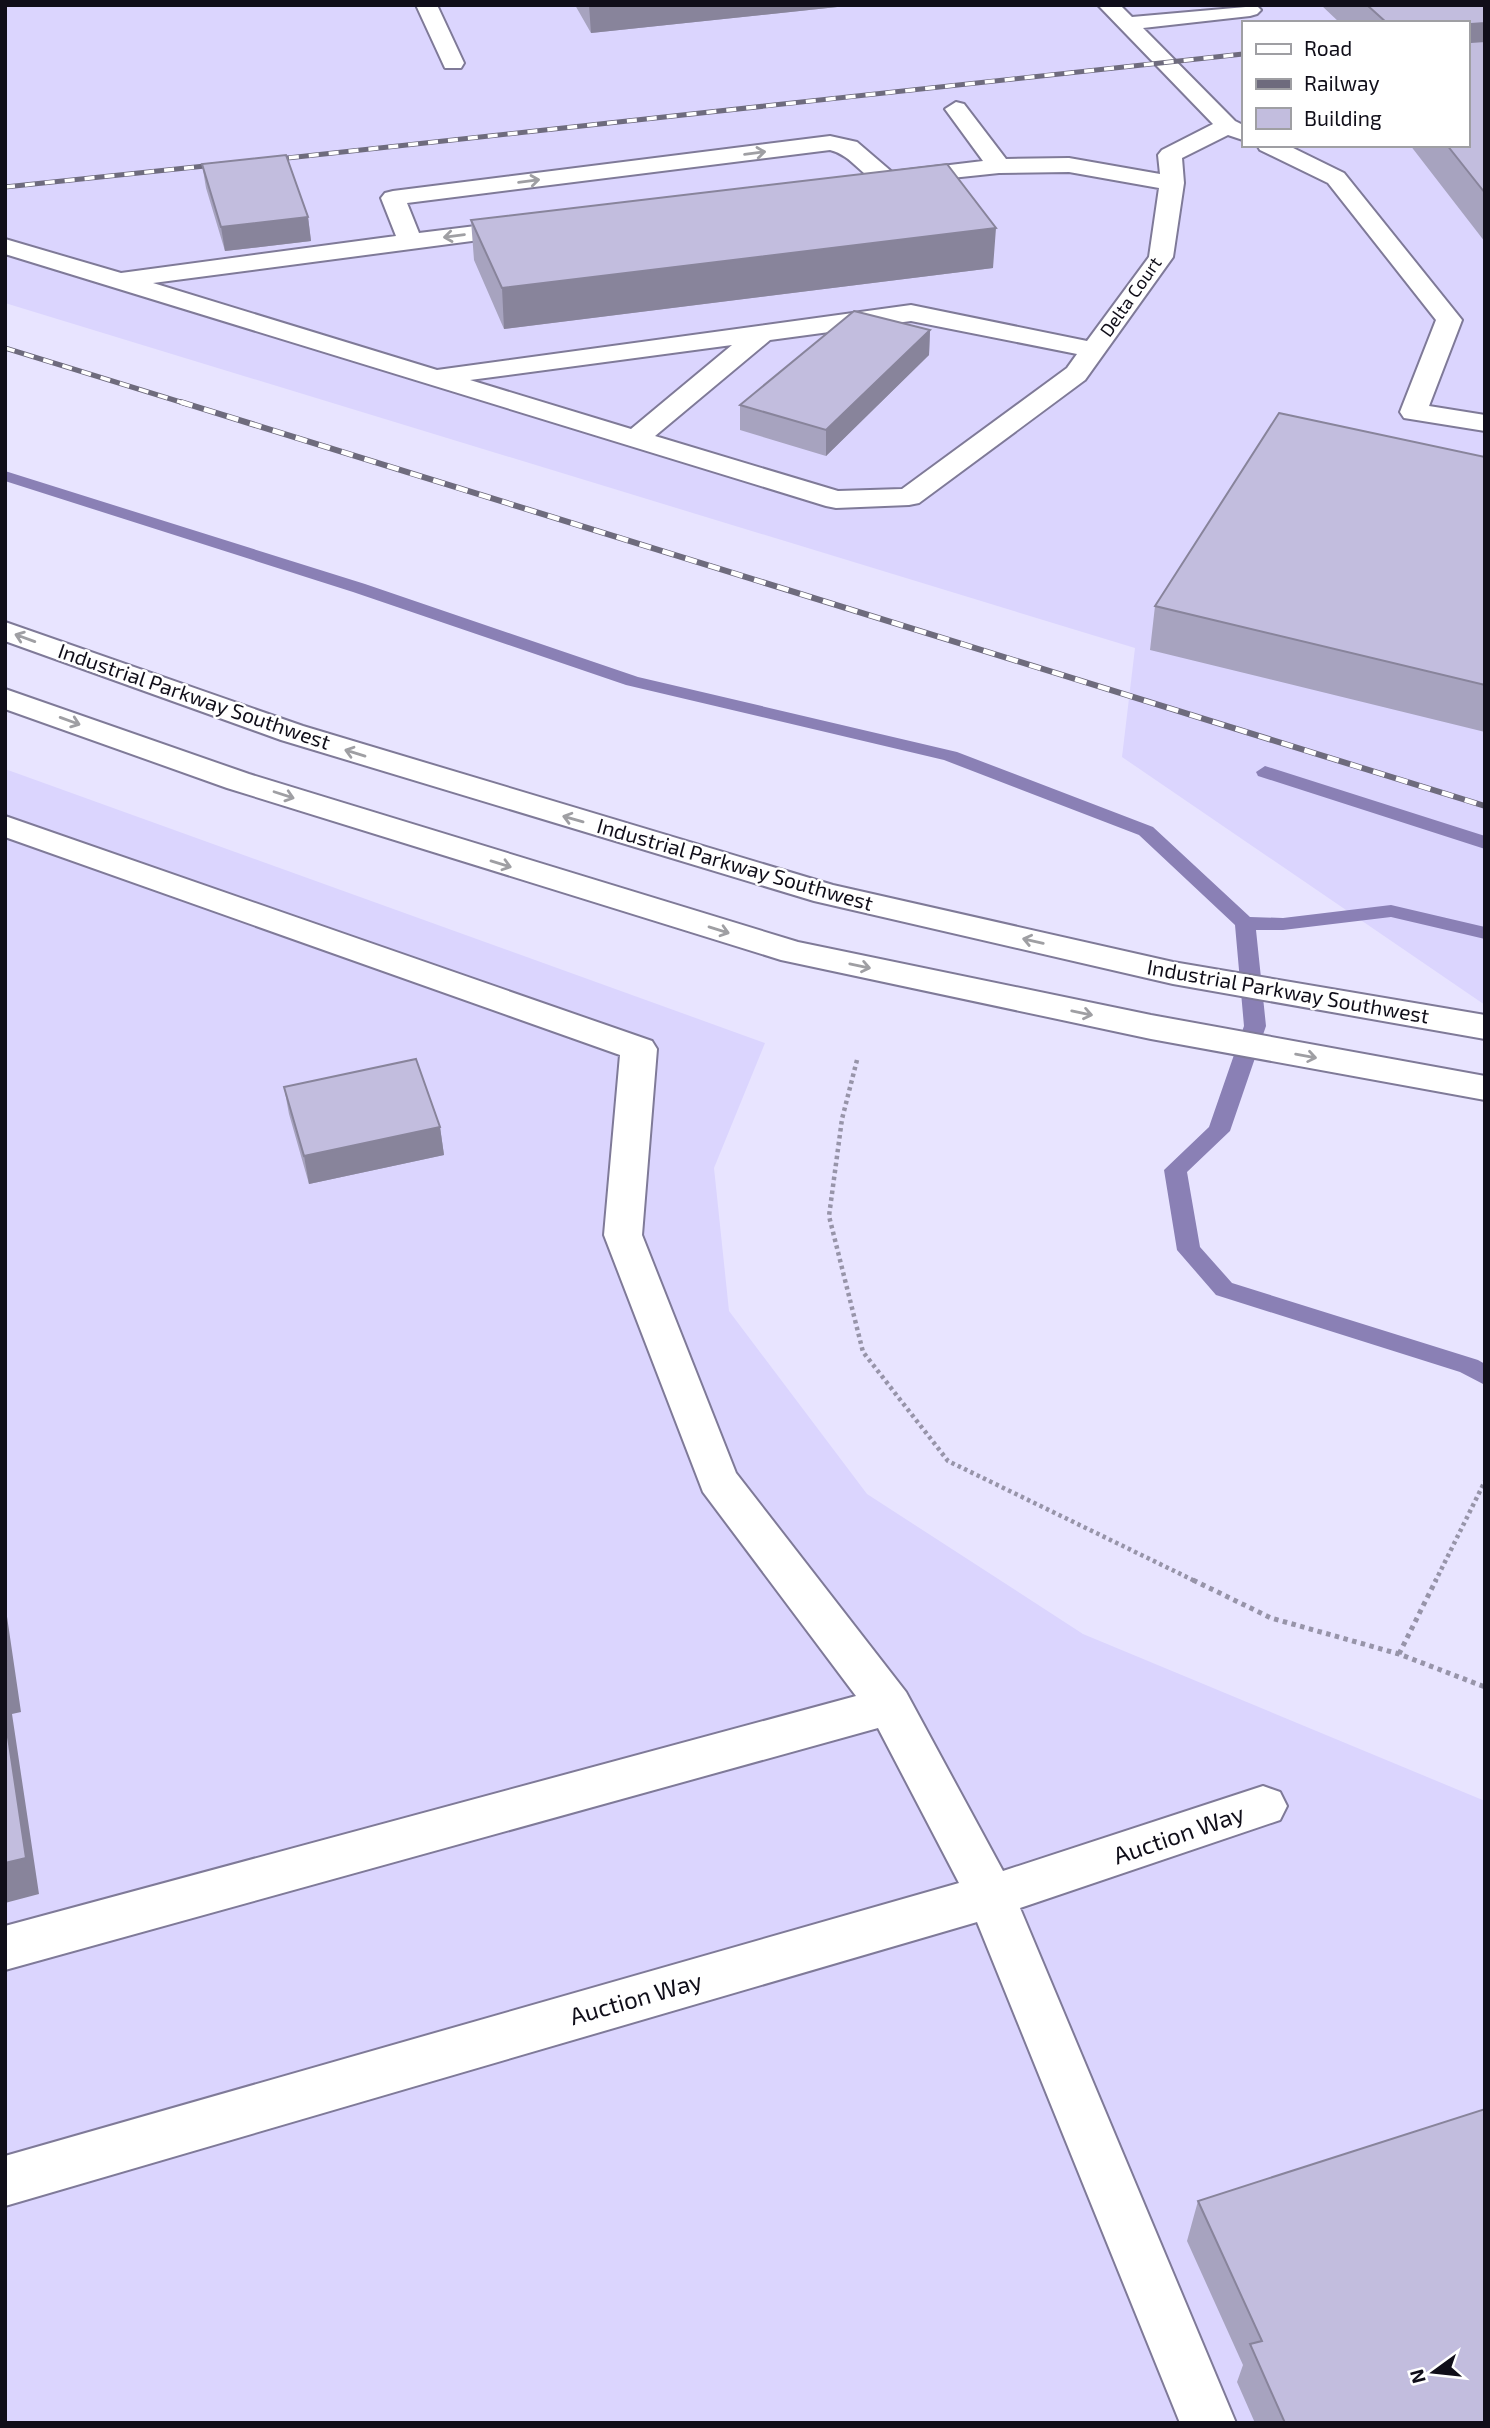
<svg xmlns="http://www.w3.org/2000/svg" width="1490" height="2428" font-family="'Exo 2',sans-serif">
	<style>
		.built { fill: #dbd5fe; fill-rule: evenodd }
		.lines { fill: none; stroke-linecap: round; stroke-linejoin: round }
		.stream { fill: #8a80b5; fill-rule: evenodd }
		.minor-casing { stroke: #7f7a98; stroke-width: 4 }
		.major-casing { stroke: #7f7a98; stroke-width: 4 }
		.path-far1 { stroke: #9794a9; stroke-width: 4.5; stroke-dasharray: 3.5 3.5; stroke-linecap: butt }
		.path { stroke: #9794a9; stroke-width: 5; stroke-dasharray: 4.5 4.5; stroke-linecap: butt }
		.minor { fill: #fff; fill-rule: evenodd }
		.major { fill: #fff; fill-rule: evenodd }
		.rail-far1-casing { stroke: #6e6b7d; stroke-width: 5 }
		.rail-casing { stroke: #6e6b7d; stroke-width: 6 }
		.rail-far1 { stroke: #fff; stroke-width: 3.5; stroke-dasharray: 10; stroke-linecap: butt }
		.rail { stroke: #fff; stroke-width: 4.5; stroke-dasharray: 12; stroke-linecap: butt }
		.wall { fill: #a7a3bf }
		.shaded-wall { fill: #88849b }
		.building { fill: #c2bdde; stroke: #88849b; stroke-width: 2 }
		.oneway { stroke: #9f9fa3 }
		.labels { text-anchor: middle; stroke-width: 5; stroke-linejoin: round; paint-order: stroke }
		.far-street-label { font-size: 18px; fill: #100e19; stroke: #fff }
		.street-label { font-size: 21px; fill: #100e19; stroke: #fff }
		.near-street-label { font-size: 24px; fill: #100e19; stroke: #fff }
	</style>
	<rect width="100%" height="100%" fill="#e8e4ff"/>
	<path class="built" d="M5,5h1480v1000l-363,-248 13,-109 -1130,-345zM1243,23h224v122h-224z
		M5,769l760,274 -51,125 15,143 138,183 216,140 402,167v622h-1480z"/>
	<g class="lines">
		<path class="stream" d="M5,471l360,113 273,93 319,75 196,75 97,90 33,1 108,-13 94,22v12l-94,-22 -108,13h-27l10,96 -36,105 -43,41 13,75 32,36 246,77 7,4v21l-25,-13 -244,-77 -39,-45 -13,-80 45,-43 35,-101 -9,-101 -96,-90 -195,-75 -318,-75 -273,-93 -348,-111z
			M1265,766l220,70v13l-227,-73 -2,-4z"/>
		<g class="minor-casing">
			<path id="minor" d="M416,5h21l27,58 -3,5h-16z
				M1098,5h22l12,12 125,-11 4,4 -4,4 -7,2 -107,12 92,93 8,4v15l-15,-5 -46,23 2,25 -11,74 -88,123 -166,123 -10,2 -73,3 -10,-2 -821,-252v-15l116,34 275,-37 -15,-38 4,-5 8,-2 437,-55 27,6 35,30 91,-11 -38,-52 11,-7 8,2 42,55 63,-1 91,16 -2,-19 4,-5 51,-26zM830,150c23,5 33,30 55,35l114,-12 70,-1 90,16 -10,69 -62,84 -176,-36 -474,65 -284,-87 372,-49 9,-2 3,-5 -3,-5 -9,-2 -106,13 -12,-30zM911,321l166,33 -10,14 -165,121 -64,2 -183,-55 115,-96zM732,345l-101,84 -161,-49z
				M1257,145h30l57,28 114,142 4,5 -33,86 56,9v16l-81,-13 -4,-6 36,-92 -108,-137 -68,-33z
				M5,816l647,225 5,8 -15,186 94,238 170,219 97,179 260,-85 17,6 7,14 -7,14 -260,88 216,515h-56l-203,-501 -972,284v-50l954,-273 -81,-155 -873,242v-44l851,-230 -153,-204 -99,-257 16,-180 -615,-218z"/>
		</g>
		<g class="major-casing">
			<path id="major" d="M5,622l298,104 530,159 340,77 312,53v24l-312,-55 -359,-83 -533,-161 -276,-99z
				M5,689l244,85 549,168 353,73 334,61v24l-334,-61 -370,-79 -554,-172 -222,-79z"/>
		</g>
		<path class="path-far1" d="M857,1060l-15,59 -13,97 34,136 85,109 249,121
			M1435,1582l50,-101"/>
		<path class="path" d="M1193,1580l78,38 128,36 86,33
			M1399,1654l37,-74"/>
		<use href="#minor" class="minor"/>
		<use href="#major" class="major"/>
		<g class="rail-far1-casing">
			<path id="rail-far1" d="M269,160l974,-106
				M5,187l219,-23
				M5,348l182,56"/>
		</g>
		<g class="rail-casing">
			<path id="rail" d="M181,402l1304,404"/>
		</g>
		<use href="#rail-far1" class="rail-far1"/>
		<use href="#rail" class="rail"/>
	</g>
	<path class="wall" d="M575,5h281l-265,28z
		M1321,5h164v237l-75,-97h57v-122h-127z
		M202,164l106,53 3,24 -86,10 -19,-63z
		M471,220l522,48 -489,61 -30,-69z
		M930,330l-1,25 -103,101 -86,-26v-25z
		M1485,457v275l-335,-82 5,-44z
		M284,1087l156,40 4,28 -135,29 -20,-70z
		M1198,2201l287,222h-230l-18,-41 6,-17 -56,-124z"/>
	<path class="shaded-wall" d="M589,5h267l-265,28z
		M1485,23v36l-18,2 5,-37z
		M308,217l3,24 -86,10 -4,-24z
		M996,228l-3,40 -489,61 -2,-41z
		M930,330l-1,25 -103,101v-26z
		M440,1127l4,28 -135,29 -5,-28z
		M5,1603l16,109 -9,2 27,180 -34,9z"/>
	<path class="building" d="M1367,5h118v18l-13,1v18l13,-1v152l-38,-48h20v-122h-80z
		M286,155l22,62 -87,10 -19,-63z
		M947,164l49,64 -494,60 -31,-68z
		M854,311l76,19 -104,100 -86,-25z
		M1279,413l206,44v228l-330,-79z
		M416,1059l24,68 -136,29 -20,-69z
		M5,1653l3,22h-3z
		M5,1717l21,141 -21,5z
		M1485,2109v314h-200l-35,-79 12,-3 -64,-140z"/>
	<defs><path id="oneway-shaft" d="M-6 0H5M1.5-3L5.5 0L1.5 3" fill="none" stroke-width="1.6" stroke-linecap="round" stroke-linejoin="round" transform="scale(1.75)"/></defs>
	<g class="oneway">
		<use href="#oneway-shaft" transform="translate(755 153) rotate(-7)"/>
		<use href="#oneway-shaft" transform="translate(529 181) rotate(-7)"/>
		<use href="#oneway-shaft" transform="translate(454 236) rotate(173)"/>
		<use href="#oneway-shaft" transform="translate(25 638) rotate(-160)"/>
		<use href="#oneway-shaft" transform="translate(70 721) rotate(20)"/>
		<use href="#oneway-shaft" transform="translate(355 753) rotate(-163)"/>
		<use href="#oneway-shaft" transform="translate(284 795) rotate(18)"/>
		<use href="#oneway-shaft" transform="translate(573 819) rotate(-164)"/>
		<use href="#oneway-shaft" transform="translate(501 864) rotate(17)"/>
		<use href="#oneway-shaft" transform="translate(719 930) rotate(17)"/>
		<use href="#oneway-shaft" transform="translate(1033 941) rotate(-167)"/>
		<use href="#oneway-shaft" transform="translate(860 966) rotate(12)"/>
		<use href="#oneway-shaft" transform="translate(1082 1013) rotate(12)"/>
		<use href="#oneway-shaft" transform="translate(1306 1056) rotate(10)"/>
	</g>
	<g class="labels">
		<g class="far-street-label">
			<text transform="translate(1131 297) rotate(-55)" y="6">Delta Court</text>
		</g>
		<g class="street-label">
			<text transform="translate(194 697) rotate(19)" y="7">Industrial Parkway Southwest</text>
			<text transform="translate(735 865) rotate(16)" y="7">Industrial Parkway Southwest</text>
			<text transform="translate(1288 992) rotate(10)" y="7">Industrial Parkway Southwest</text>
		</g>
		<g class="near-street-label">
			<text transform="translate(1179 1835) rotate(-19)" y="8">Auction Way</text>
			<text transform="translate(636 1999) rotate(-16)" y="8">Auction Way</text>
		</g>
	</g>
	<rect width="1490" height="2428" fill="none" stroke="#100e19" stroke-width="14"/>
	<rect x="1242" y="21" width="228" height="126" fill="#ffffff" stroke="#9f9fa3" stroke-width="2"/>
	<rect x="1256" y="44" width="35" height="10" fill="#ffffff" stroke="#9f9fa3" stroke-width="2"/>
	<text x="1304" y="56" font-size="21" fill="#100e19">Road</text>
	<rect x="1256" y="79" width="35" height="10" fill="#6e6b7d" stroke="#9f9fa3" stroke-width="2"/>
	<text x="1304" y="91" font-size="21" fill="#100e19">Railway</text>
	<rect x="1256" y="108" width="35" height="21" fill="#c2bdde" stroke="#9f9fa3" stroke-width="2"/>
	<text x="1304" y="126" font-size="21" fill="#100e19">Building</text>
	<g transform="translate(1434 2372) rotate(255)" stroke="#ffffff" stroke-width="5" paint-order="stroke">
	<path d="M0-5L12 26L0 18L-12 26Z" fill="#100e19"/>
	<text y="-10" font-size="19" font-weight="bold" text-anchor="middle" fill="#100e19">N</text>
	</g>
</svg>
